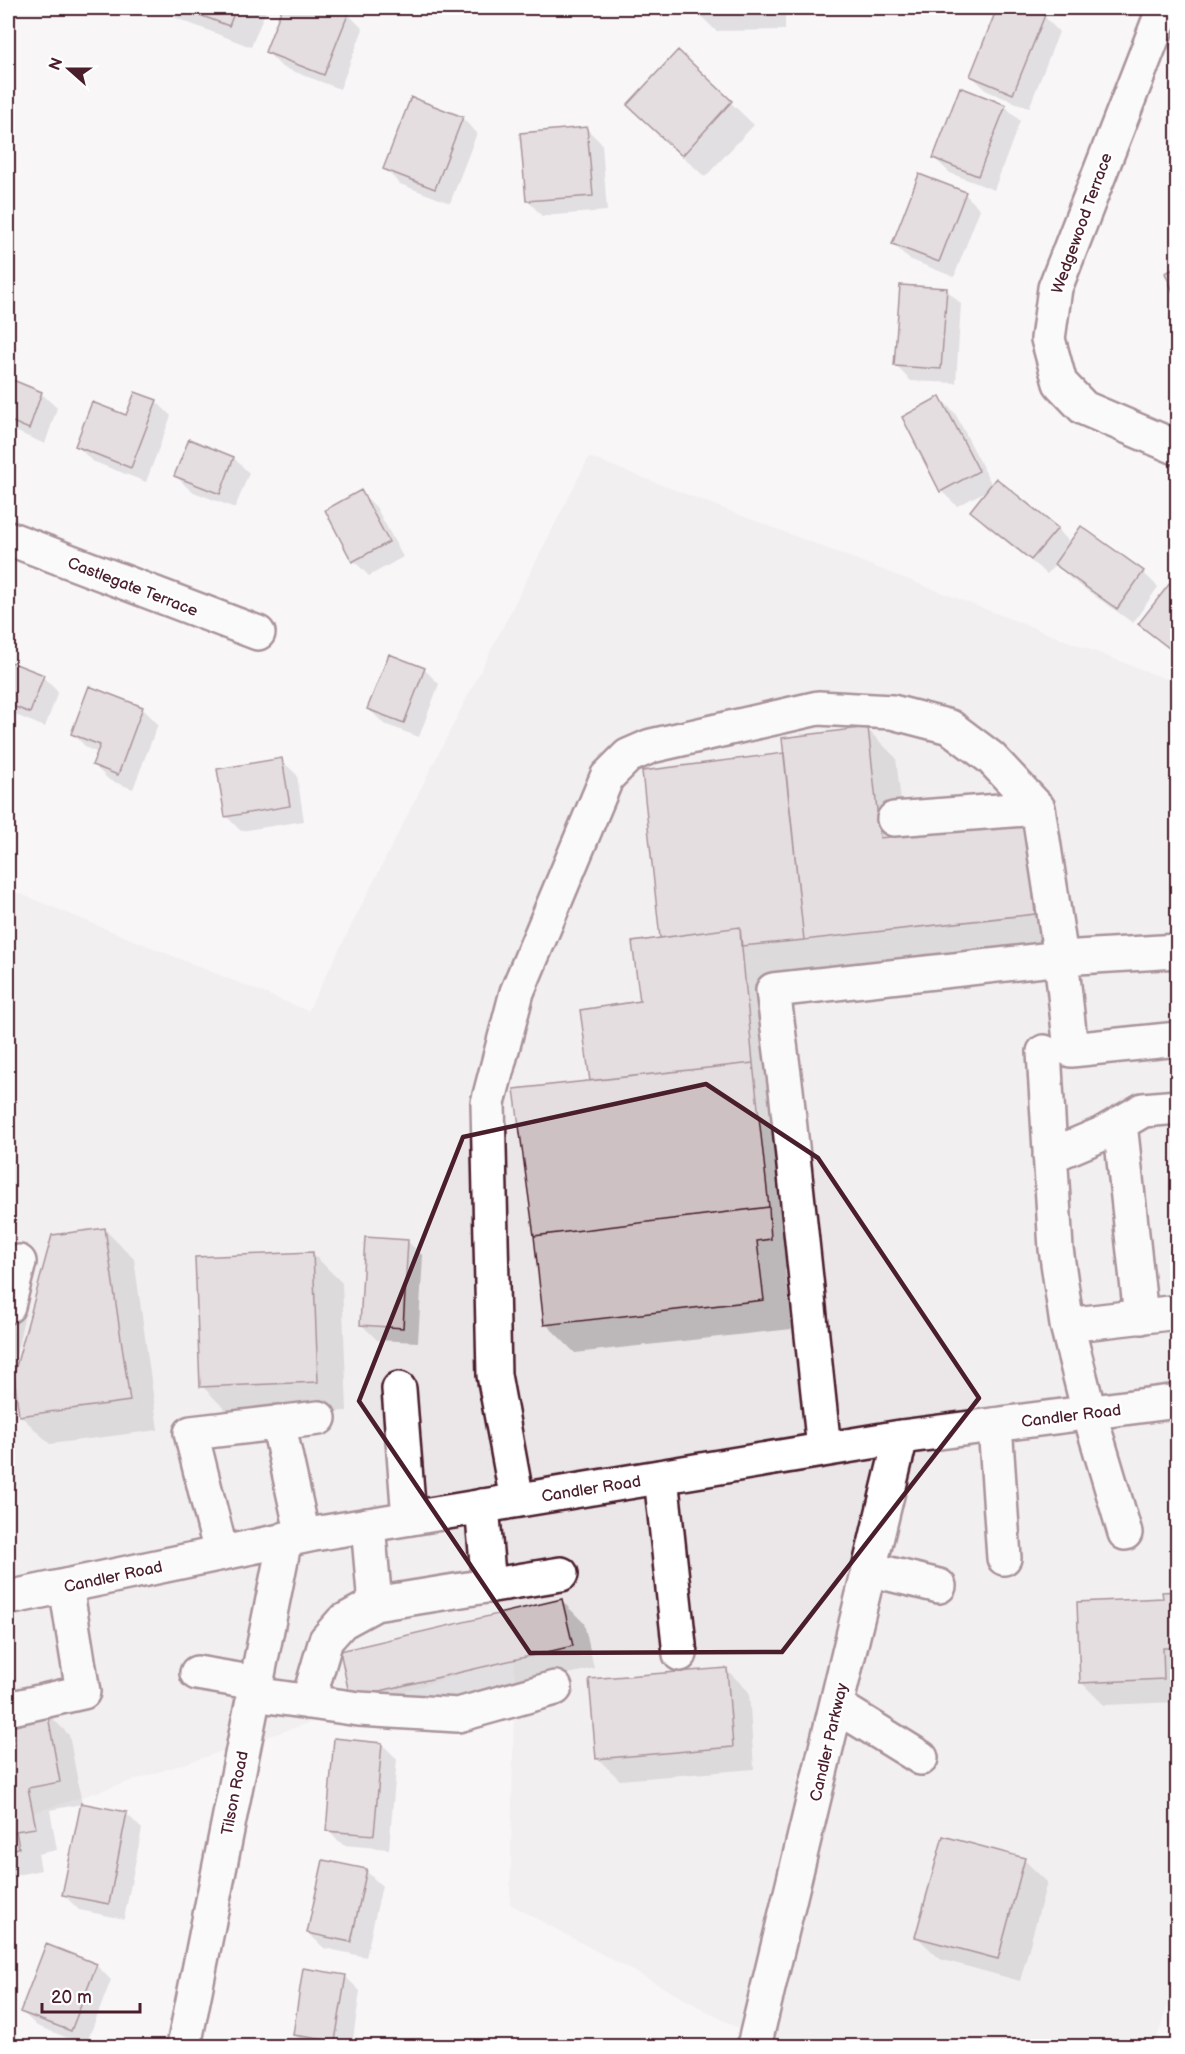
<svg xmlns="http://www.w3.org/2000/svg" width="1185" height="2054" font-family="'Balsamiq Sans',sans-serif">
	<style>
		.built { fill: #ebe6e8 }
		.shadow { fill: #0003 }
		.building { fill: #cdc1c4; stroke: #4a1f2b; stroke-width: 1.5 }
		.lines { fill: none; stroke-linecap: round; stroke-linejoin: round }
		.minor-casing { stroke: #4a1f2b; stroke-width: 38 }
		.major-casing { stroke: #4a1f2b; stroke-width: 38 }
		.minor { stroke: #fff; stroke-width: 33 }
		.major { stroke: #fff; stroke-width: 33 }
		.marked { fill: none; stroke: #4a1f2b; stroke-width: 4.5; stroke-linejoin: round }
		.labels { text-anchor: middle; stroke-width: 4.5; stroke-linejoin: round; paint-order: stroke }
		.street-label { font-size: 16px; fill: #4a1f2b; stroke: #fff }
	</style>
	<rect width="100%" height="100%" fill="#f8f6f7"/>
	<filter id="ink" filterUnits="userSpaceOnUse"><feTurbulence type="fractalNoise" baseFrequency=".0167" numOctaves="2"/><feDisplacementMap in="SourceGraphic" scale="12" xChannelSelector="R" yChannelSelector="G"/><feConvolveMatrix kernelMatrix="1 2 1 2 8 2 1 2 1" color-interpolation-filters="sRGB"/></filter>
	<g filter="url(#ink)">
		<path class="built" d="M589,457l588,226 1,1293 -24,70h-383l-261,-142 5,-248 -507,165v-932l300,122z"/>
		<path class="shadow" d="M165,8h102l-16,39 -75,-29z
			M284,8h48l16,6 15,15 -23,60 -58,-22 -15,-15z
			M693,8h92v22l-69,1z
			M999,8h22l23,8 15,16 -30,76 -42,-17 -15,-15z
			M1041,8h27l-4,9z
			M678,52l76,73 -49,52 -53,-49z
			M1005,106l15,15 -26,69 -44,-17 -16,-15z
			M462,118l15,15 -27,70 -50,-19 -15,-15z
			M587,129l15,15 5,67 -65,5 -15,-16z
			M965,194l15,15 -26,68 -45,-18 -16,-15z
			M946,289l15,15 -5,79 -45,-2 -15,-15z
			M8,380l33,13 16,15 -12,36 -37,-16z
			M940,398l15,15 37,72 65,44 14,14 72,29 15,15 -25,36 -62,-44 -15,-15 -9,10 -60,-48 -15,-15 18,-22 -33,17 -16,-15z
			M156,401l15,15 -25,66 -54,-21 -15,-15z
			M234,458l15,15 -14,35 -44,-17 -15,-15z
			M361,492l15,15 27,50 -34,19 -15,-15 -27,-50z
			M1178,575v82l-38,-33z
			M8,663l35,14 15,15 -13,35 -37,-15z
			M424,669l15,15 -20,53 -35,-13 -15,-15z
			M90,688l53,21 15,15 -25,65 -24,-9 -15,-15 4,-12 -11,-5 -15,-15z
			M867,729l29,29 9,79 121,-14 37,120 -293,32 30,293 -15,2 7,59 -217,24 -29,-29 46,-242 50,-79 20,-63 -19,-167 142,-19z
			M281,760l16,15 7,46 -63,10 -15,-15z
			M105,1230l29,29 24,171 -108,14 -30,-29z
			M407,1241l16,15 -5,86 -41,-2 -15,-15z
			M312,1253l30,30 5,128 -116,4 -29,-29z
			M8,1290l18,19 -18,82z
			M1178,1593v109l-74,3 -22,-22 82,-83z
			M561,1600l23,23 10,45 -220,52 -33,-68z
			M726,1669l23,23 5,77 -134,11 -23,-22z
			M46,1712l23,23 13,69 -32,6 7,40 -19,4 3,16 -33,7v-129l9,-2z
			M382,1744l15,15 -8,90 -46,-4 -16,-15z
			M127,1814l15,15 -18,90 -45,-9 -15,-15z
			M1024,1860l23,22 -27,99 -80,-22 -23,-22z
			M366,1871l16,15 -16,71 -42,-9 -16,-15z
			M96,1965l15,15 -25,65 -49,-19 -16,-15z
			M345,1976l15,15 -8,55h-45l-12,-11z"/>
		<path class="building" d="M181,8h55l-7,18z
			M282,8h54l13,4 -25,63 -59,-23z
			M692,8h71l-71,1z
			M997,8h28l20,7 -32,79 -43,-18z
			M678,50l54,51 -50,55 -55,-51z
			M960,87l46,18 -28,71 -45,-18z
			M411,97l52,20 -28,72 -52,-20z
			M587,127l6,69 -67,5 -6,-68z
			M919,174l47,18 -27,70 -47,-18z
			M1178,267v36l-13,-30z
			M900,285l47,3 -6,81 -47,-3z
			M8,378l34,14 -13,37 -21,-9z
			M135,392l22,8 -26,68 -56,-22 17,-44 34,13z
			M940,396l39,75 -39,21 -38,-75z
			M189,439l45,18 -14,37 -46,-18z
			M996,478l62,50 -27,32 -61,-49z
			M361,490l28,52 -37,20 -27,-52z
			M1081,526l63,45 -27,38 -63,-45z
			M1178,573v82l-40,-31z
			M389,654l36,14 -21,55 -37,-14z
			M8,661l36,14 -14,38 -22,-9z
			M89,686l54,21 -25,68 -26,-10 8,-20 -29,-11z
			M868,727l12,111 146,-16 9,92 -231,26 -22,-202z
			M784,753l20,187 -63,6 -1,-19 -80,11 -18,-167z
			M282,758l8,48 -65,11 -8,-48z
			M740,927l13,136 -163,18 -10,-71 60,-9 -8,-59z
			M753,1063l16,144 -235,29 -20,-147z
			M769,1207l2,32 -14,2 7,59 -220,25 -10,-89z
			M105,1228l25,173 -111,15 -5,-42 38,-139z
			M365,1237l43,3 -5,88 -43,-3z
			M313,1252l5,130 -118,5 -5,-130z
			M1178,1591v57h-15l1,31 -84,4 -3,-81 86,-4 -1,-6z
			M562,1599l11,47 -223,52 -10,-47z
			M727,1668l6,79 -137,12 -7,-80z
			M47,1710l13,72 -32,6 8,40 -20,3 3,17 -11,2v-104l7,-1 -6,-28z
			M334,1738l48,5 -8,92 -48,-4z
			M81,1803l46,9 -18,92 -47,-9z
			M943,1836l82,22 -27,101 -83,-22z
			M323,1860l44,9 -16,73 -44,-9z
			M46,1944l51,20 -26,67 -51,-19z
			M303,1968l43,7 -11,66 -42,-6z"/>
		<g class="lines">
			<g class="minor-casing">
				<path id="minor" d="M1164,8l-109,280 -7,51 12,44 24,25 94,40
					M8,538l250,95
					M894,819l144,-11
					M1044,1052l12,197 11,76 22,87 36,121
					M1120,1123l21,194
					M1050,1156l52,-22 41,-24 35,-3
					M8,1306l11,-44
					M1067,1325l111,-13
					M399,1389l10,129
					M278,1422l25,114
					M995,1425l9,133
					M824,1449l-38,-359 -13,-100 288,-32 117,-7
					M661,1477l19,177
					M517,1500l-23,-125 -6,-272 29,-111 90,-215 21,-21 23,-10 167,-38 74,4 58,15 41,31 47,50 23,150 10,92 107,-11
					M482,1506l7,80
					M368,1525l7,79
					M221,1553l-30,-120 128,-15
					M869,1569l70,17
					M197,1673l59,10
					M254,1694l105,15 99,6 97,-27
					M308,1702l18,-62 16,-18 33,-18 186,-30
					M837,1706l84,52
					M8,1709l75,-17 -17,-106
					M184,2046l101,-507
					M754,2046l147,-609"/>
			</g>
			<g class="major-casing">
				<path id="major" d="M8,1598l306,-64 587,-97 277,-36"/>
			</g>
			<use href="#minor" class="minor"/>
			<use href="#major" class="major"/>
		</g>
	</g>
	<path d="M0 0H1185V2054H0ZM706,1084l112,74 161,240 -197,254 -252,1 -171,-252 104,-264z" fill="#f8f6f7" fill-opacity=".55" fill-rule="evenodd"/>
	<path class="marked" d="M706,1084l112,74 161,240 -197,254 -252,1 -171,-252 104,-264z"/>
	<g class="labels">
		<g class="street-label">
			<text transform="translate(1081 223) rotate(-70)" y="6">Wedgewood Terrace</text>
			<text transform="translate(133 586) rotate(21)" y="6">Castlegate Terrace</text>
			<text transform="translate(1071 1415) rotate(-7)" y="6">Candler Road</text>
			<text transform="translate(591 1488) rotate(-9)" y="6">Candler Road</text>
			<text transform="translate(113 1576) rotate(-12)" y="6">Candler Road</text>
			<text transform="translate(828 1742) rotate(-77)" y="6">Candler Parkway</text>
			<text transform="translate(234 1793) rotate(-79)" y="6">Tilson Road</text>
		</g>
	</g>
	<rect width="1185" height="2054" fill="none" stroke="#fff" stroke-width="30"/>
	<rect x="15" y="15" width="1155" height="2024" fill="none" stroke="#4a1f2b" stroke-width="2" filter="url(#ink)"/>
	<g transform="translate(69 69) rotate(291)" stroke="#ffffff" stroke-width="4.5" paint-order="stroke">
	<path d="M0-4.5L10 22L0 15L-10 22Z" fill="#4a1f2b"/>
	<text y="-9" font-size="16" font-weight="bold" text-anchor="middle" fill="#4a1f2b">N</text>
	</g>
	<path d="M42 2003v9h98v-9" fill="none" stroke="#4a1f2b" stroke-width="3"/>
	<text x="51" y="2003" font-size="18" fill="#4a1f2b" stroke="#ffffff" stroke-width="4.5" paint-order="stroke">20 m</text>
</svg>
